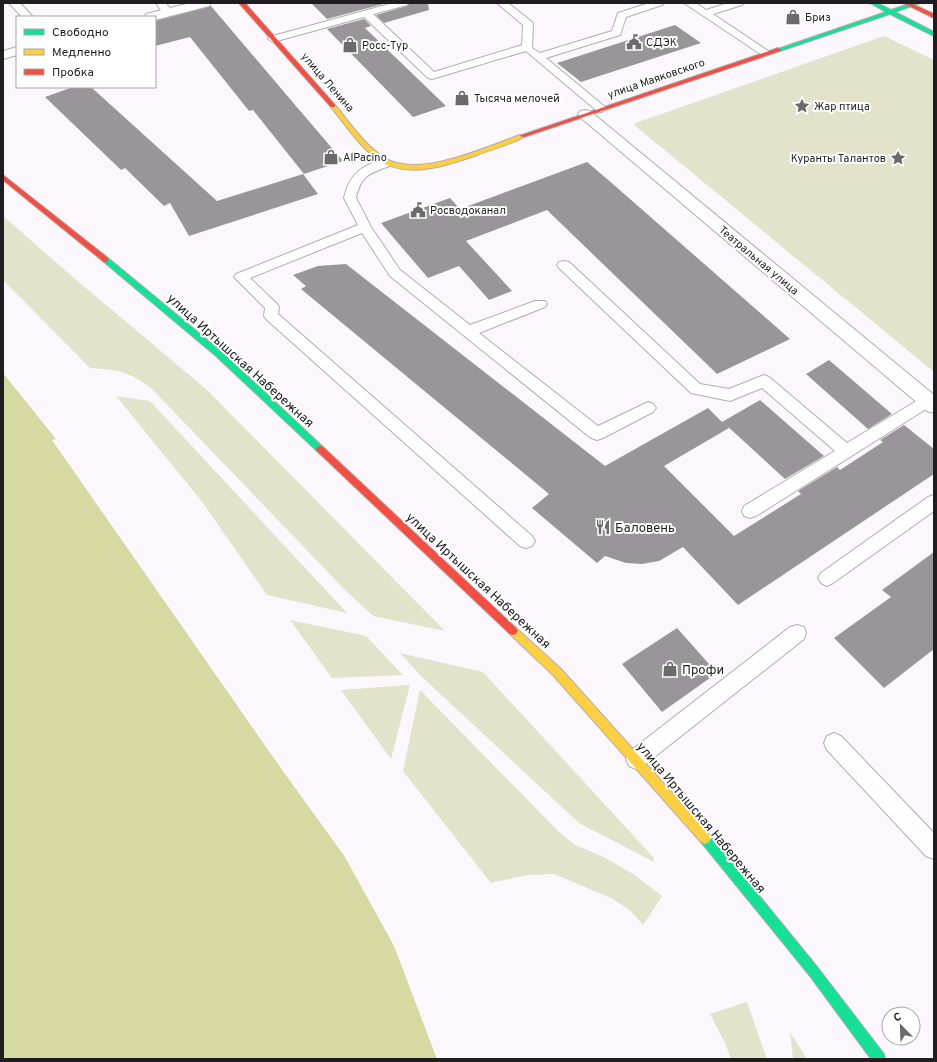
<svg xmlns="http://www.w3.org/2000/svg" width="937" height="1062" font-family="Overpass,sans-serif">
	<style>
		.green { fill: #e2e3ca }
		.water { fill: #d6daa2 }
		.building { fill: #999699 }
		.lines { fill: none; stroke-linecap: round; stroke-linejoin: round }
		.lane-casing { stroke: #b1aeb1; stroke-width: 2 }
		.street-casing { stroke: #b1aeb1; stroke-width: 2 }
		.fast-casing { stroke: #b1aeb1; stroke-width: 2 }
		.slow-casing { stroke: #b1aeb1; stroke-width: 2 }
		.jam-casing { stroke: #b1aeb1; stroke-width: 2 }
		.lane { fill: #fffeff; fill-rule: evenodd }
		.street { fill: #fffeff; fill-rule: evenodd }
		.fast { fill: #16e098; fill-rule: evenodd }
		.slow { fill: #ffcf43; fill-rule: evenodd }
		.jam { fill: #f24e42; fill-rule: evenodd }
		.labels { text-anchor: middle; stroke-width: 4; stroke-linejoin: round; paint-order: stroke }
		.far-poi-label { font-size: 11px; fill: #201d20; stroke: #fff; text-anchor: start }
		.far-street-label { font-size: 11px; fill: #201d20; stroke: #fff }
		.street-label { font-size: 13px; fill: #201d20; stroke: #fff }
		.poi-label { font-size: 13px; fill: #201d20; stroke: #fff; text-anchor: start }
	</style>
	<rect width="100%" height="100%" fill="#fcf7fc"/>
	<path class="green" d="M884,36l50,24v312l-301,-248z
		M3,216l71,62 133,112 238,241 -72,-15 -28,-26 -193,-201c-23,-18 -33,-19 -62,-21l-87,-88z
		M116,396l34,5 197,212 -80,-18 -64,-92z
		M290,620l76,16 37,39 -71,3z
		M400,653l83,19 170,185 1,5 -75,-39 -157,-146z
		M410,685l-19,74 -50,-69z
		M420,690l139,142 16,13 29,12 29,17 29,22 -19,29 -13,-15 -19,-12 -57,-24 -27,1 -36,8 -88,-112z
		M747,1002l20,57h-36l-6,-16 -15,-29z
		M790,1032l17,27h-14z"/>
	<path class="water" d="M3,373l53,66 -4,1 228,327 65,90 49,89 43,113h-434z"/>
	<path class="building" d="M311,3h76l-60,16z
		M410,3h18l1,7 -45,13 -8,-8 31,-9z
		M211,6l79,93 53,62 -39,13 -51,-64 -4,1 -59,-74 -35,9v-25z
		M364,19l7,7 -6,2 81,78 -33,11 -86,-88z
		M675,25l26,18 -120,39 -24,-19z
		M73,87h18l126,114 86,-27 15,20 -129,42 -19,-33 -6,3 -39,-38 -4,2 -76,-73z
		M587,162l19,16 184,161 -73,35 -170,-164 -81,31 46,50 -23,9 -30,-34 -31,12 -47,-55 69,-25 10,11z
		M346,264l259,202 103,-58 14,14 38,-22 64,56 -39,23 -60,-55 4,4 -65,38 70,70 67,-42 -3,-3 39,-24 3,3 43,-28 -3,-2 24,-15 30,24v25l-196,131 -55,-58 -24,14 -17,3 -16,-1 -21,-7 -8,7 -65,-55 17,-14 -248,-205 5,-3 -13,-11 25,-9z
		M829,360l63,54 -24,15 -62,-55z
		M934,552v97l-50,39 -50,-50 57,-41 -9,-7z
		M677,628l40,45 -55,39 -40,-48z"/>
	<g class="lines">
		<g class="lane-casing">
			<path id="lane" d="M9,3h11l13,14h-11z
				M156,3h10l7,10 -1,2h-8z
				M393,3h16l-2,2 -34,9 61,58 88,-27 1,-20 -26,-22h11l24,19 1,2 -1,24 8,5 72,-22 6,-18 31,-10h15l-2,2 -36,12 -6,18 -74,23 59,49 2,2 -6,3 -4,-1 -71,-60 -94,28 -4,-1 -64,-61 -91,25 -5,-3 1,-2z
				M684,3h12l10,7 22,-7h16l-2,2 -29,9 58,39 -5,3 -4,-1z
				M385,159l6,4 -2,3c-20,8 -28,9 -33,32l15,29 29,43 70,55 65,-24h10l2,3 -2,3 -66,26 119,93 50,-24 5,2 3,4 -3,4 -50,26 -6,2 -6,-2 -201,-162 -28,-43 -112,45 27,26 2,3 -1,7 254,222 3,5 -3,5 -6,2 -6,-2 -254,-227 -2,-3 1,-8 -31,-31 2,-3 122,-49 -14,-27c5,-24 18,-33 41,-39z
				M564,261l5,1 131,122 29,5 35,-14 5,2 78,66 76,-46 5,-2 5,2 1,7 -178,112 -6,2 -6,-2 -2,-5 2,-5 91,-55 -73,-63 -32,13 -39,-8 -132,-125 -2,-3 2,-3z
				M934,495v16l-101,72 -6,3 -6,-3 -3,-5 3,-5 107,-76z
				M797,625l7,2 2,6 -2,6 -161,127 -7,3 -7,-3 -3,-7 3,-7 161,-125z
				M834,733l7,3 93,97v26l-8,-3 -99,-106 -3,-7 3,-7z"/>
		</g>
		<g class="street-casing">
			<path id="street" d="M190,3h21l-2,3 -54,14v-3h-10l1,-3z
				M17,47v8l-14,4v-8z
				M585,110l5,1 344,284v18l-7,-2 -347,-294 -2,-3 2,-3z"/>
		</g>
		<g class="fast-casing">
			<path id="fast" d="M870,3h7l14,7 21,-7h8l-25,9 39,20v4l-44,-22 -110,37 -5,-1 111,-38z
				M104,258h4l114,94 101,95 1,2 -1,2h-6l-101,-95 -112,-94z
				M705,832l4,2 109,134 66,86 1,5h-14l-61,-83 -109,-134 -2,-4 2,-4z"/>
		</g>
		<g class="slow-casing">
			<path id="slow" d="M331,105h4c15,18 30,41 50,53 33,21 101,-11 135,-23l5,1c-9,7 -36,14 -48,19 -28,10 -69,24 -97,6 -20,-13 -34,-36 -49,-54z
				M513,627l3,1 45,41 148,165 2,4 -2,4 -4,2 -4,-2 -148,-167 -43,-41 -2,-3 2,-3z"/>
		</g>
		<g class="jam-casing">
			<path id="jam" d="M239,3h6l90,102v2h-4z
				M903,3h7l24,11v4z
				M778,48l3,2 -1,1 -256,86 -5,-1z
				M3,175l105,83v4h-4l-101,-82z
				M320,446l3,1 193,181 2,3 -2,3 -3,1 -3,-1 -193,-183 -1,-2 1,-2z"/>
		</g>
		<use href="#lane" class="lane"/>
		<use href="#street" class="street"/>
		<use href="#fast" class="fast"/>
		<use href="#slow" class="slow"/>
		<use href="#jam" class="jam"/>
	</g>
	<defs>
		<g id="shop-bare" transform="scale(1.2)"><path d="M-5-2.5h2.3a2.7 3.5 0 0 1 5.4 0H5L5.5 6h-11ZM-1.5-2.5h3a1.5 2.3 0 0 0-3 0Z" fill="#6d696d" stroke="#fff" stroke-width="2.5" paint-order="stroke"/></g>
		<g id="civic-bare" transform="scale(1.2)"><path d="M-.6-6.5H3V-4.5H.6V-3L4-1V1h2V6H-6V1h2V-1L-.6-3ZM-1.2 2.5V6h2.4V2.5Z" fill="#6d696d" stroke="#fff" stroke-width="2.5" paint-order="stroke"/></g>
		<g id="sight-bare" transform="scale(1.2)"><path d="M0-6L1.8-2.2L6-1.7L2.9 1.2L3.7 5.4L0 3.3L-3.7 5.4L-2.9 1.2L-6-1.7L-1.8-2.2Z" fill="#6d696d" stroke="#fff" stroke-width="2.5" paint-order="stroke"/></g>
		<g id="restaurant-bare" transform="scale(1.2)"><path d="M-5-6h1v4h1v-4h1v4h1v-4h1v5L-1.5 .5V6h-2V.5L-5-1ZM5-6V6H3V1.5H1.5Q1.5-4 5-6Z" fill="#6d696d" stroke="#fff" stroke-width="2.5" paint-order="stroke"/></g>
	</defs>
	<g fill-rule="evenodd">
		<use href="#shop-bare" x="793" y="17"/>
		<use href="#civic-bare" x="634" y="42"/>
		<use href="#shop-bare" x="350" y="45"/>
		<use href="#shop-bare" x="462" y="98"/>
		<use href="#sight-bare" x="802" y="106"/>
		<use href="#shop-bare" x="331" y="157"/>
		<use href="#sight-bare" x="898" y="158"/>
		<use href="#civic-bare" x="418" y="210"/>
		<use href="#restaurant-bare" x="603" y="527"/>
		<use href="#shop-bare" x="670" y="669"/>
	</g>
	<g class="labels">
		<g class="far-poi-label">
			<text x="805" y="21">Бриз</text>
			<text x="646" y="46">СДЭК</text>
			<text x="362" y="49">Росс-Тур</text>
			<text x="474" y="102">Тысяча мелочей</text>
			<text x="814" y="110">Жар птица</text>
			<text x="343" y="161">AlPacino</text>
			<text x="886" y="162" text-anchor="end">Куранты Талантов</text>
			<text x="430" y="214">Росводоканал</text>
		</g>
		<g class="far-street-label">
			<text transform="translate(656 78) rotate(-19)" y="4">улица Маяковского</text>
			<text transform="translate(328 82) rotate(49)" y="4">улица Ленина</text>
			<text transform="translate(759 260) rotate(40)" y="4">Театральная улица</text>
		</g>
		<g class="street-label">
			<text transform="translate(241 360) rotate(42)" y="5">улица Иртышская Набережная</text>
			<text transform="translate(479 580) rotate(43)" y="5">улица Иртышская Набережная</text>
			<text transform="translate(702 817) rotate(50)" y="5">улица Иртышская Набережная</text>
		</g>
		<g class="poi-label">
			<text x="615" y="532">Баловень</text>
			<text x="682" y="674">Профи</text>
		</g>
	</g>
	<rect width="937" height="1062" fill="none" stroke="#201d20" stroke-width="8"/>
	<rect x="16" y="16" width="140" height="72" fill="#ffffff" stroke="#a6a5a6"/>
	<rect x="24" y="29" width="20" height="6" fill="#16e098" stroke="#a6a5a6"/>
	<text x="52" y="36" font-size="12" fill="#201d20">Свободно</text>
	<rect x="24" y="49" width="20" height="6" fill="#ffcf43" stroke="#a6a5a6"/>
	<text x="52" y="56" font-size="12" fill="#201d20">Медленно</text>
	<rect x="24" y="69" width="20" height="6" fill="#f24e42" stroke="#a6a5a6"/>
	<text x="52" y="76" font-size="12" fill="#201d20">Пробка</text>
	<g transform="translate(901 1026) rotate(337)"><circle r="19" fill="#ffffff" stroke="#a6a5a6"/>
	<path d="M0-3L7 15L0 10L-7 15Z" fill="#6d696d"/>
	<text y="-6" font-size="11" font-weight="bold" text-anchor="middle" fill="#201d20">С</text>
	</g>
</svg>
